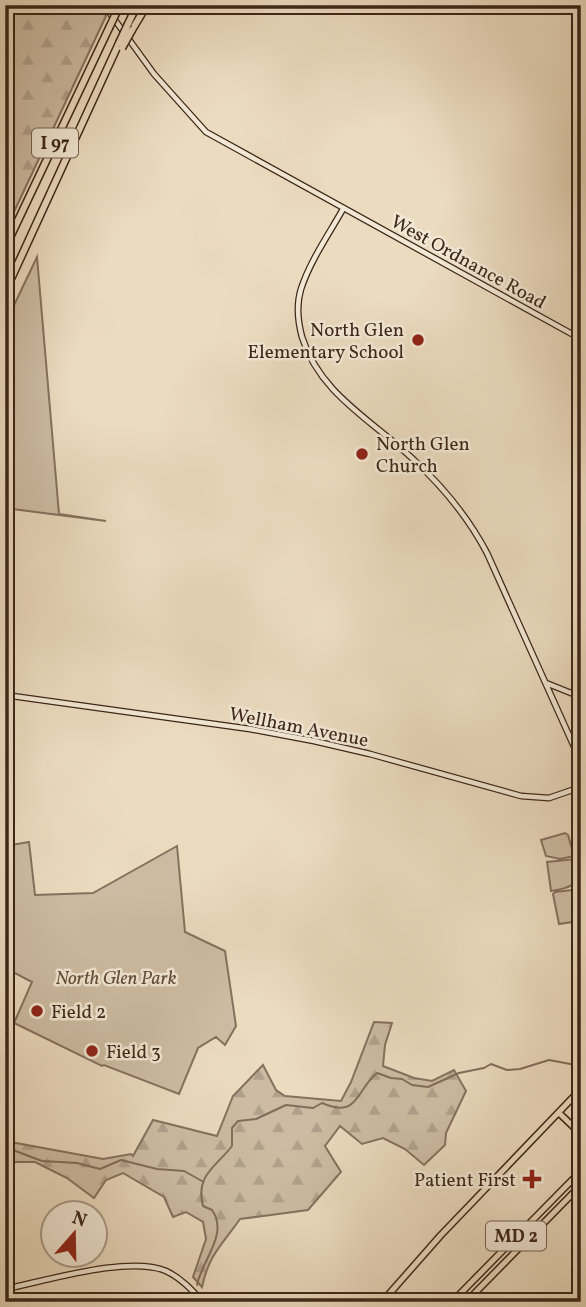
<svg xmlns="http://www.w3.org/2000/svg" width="586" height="1307" font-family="Vollkorn,serif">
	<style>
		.forest { fill: url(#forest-firs); stroke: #85715e; stroke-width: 2 }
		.park { fill: #cdbca3; stroke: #85715e; stroke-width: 2 }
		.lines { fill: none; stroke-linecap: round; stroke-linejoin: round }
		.stream { stroke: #826d5a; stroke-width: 2 }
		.secondary-casing { stroke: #3d2618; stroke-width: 7 }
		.primary-casing { stroke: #3d2618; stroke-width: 8 }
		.highway-casing { stroke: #3d2618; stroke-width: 9 }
		.secondary { stroke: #f2e8d5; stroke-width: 4.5 }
		.primary { stroke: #ebdbbf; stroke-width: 5 }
		.highway { stroke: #ebdbbf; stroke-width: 6 }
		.highway-bridge-casing { stroke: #3d2618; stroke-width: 9; stroke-linecap: butt }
		.highway-bridge { stroke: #ebdbbf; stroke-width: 6 }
		.poi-dot { fill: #8f2418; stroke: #f2e8d5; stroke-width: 2.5 }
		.labels { text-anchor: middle; stroke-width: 5; stroke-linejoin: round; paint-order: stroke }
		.shield { fill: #f2e8d5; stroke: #736051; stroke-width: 2 }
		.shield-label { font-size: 18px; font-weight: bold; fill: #3d2618 }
		.street-label { font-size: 19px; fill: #3d2618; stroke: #f2e8d5 }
		.poi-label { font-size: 19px; fill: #3d2618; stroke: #f2e8d5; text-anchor: start }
		.park-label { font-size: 19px; font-style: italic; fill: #614c3b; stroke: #f2e8d5 }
	</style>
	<defs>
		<pattern id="forest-firs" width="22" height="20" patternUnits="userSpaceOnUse" patternTransform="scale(1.75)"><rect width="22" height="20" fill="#cdbca3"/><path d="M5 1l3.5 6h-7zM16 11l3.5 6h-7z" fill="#b1a18c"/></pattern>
	</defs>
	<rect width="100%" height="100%" fill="#ebdbbf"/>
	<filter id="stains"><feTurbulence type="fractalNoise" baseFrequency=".00286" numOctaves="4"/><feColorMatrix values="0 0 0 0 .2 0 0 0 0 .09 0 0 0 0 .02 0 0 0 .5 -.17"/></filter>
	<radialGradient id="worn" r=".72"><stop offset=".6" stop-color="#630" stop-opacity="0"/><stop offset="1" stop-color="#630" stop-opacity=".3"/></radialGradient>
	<path class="forest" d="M5,5h93l8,11 -101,215z
		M374,1022l18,1 -7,22 -2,21 31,12 18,3 22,-11 12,21 -20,42 -1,12 -21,20 -19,-16 -22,-11 -21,6 -22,-18 -15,20 16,26 -33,38 -68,9c-18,26 -31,35 -38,68l-9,-10 13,-38 -3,-17 -17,-10 -13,5 -9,-20 -41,-24 -17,7 -12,18 -27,-20 -32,-16h-30v-21l98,18 28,-5 2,2 20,-36 64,16 16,-40 30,-31 13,25 9,6 56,5 10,-19z"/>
	<path class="park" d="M37,257l22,257 47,7 -101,-13v-184z
		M565,833l3,2 6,21 -14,3 -14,-3 -5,-16z
		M29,842l6,53 58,-2 84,-47 8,86 40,19 11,75 -11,19 -9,-8 -18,11 -19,46 -75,-29 -2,1 -88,-43 18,-41 -27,-14v-122z
		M576,859c5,25 -1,28 -25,32l-4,-29z
		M580,889l1,27 -9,6 -13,2 -6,-30 2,-2z"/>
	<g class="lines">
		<path class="stream" d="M5,1147l37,14 35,2 23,6 21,-9 36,9 27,2 18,10
			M197,1285c5,-25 32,-51 15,-75l-9,-4c-8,-31 13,-39 29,-60v-18l6,-7 18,-2 30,-14 27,3 9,-5c37,16 33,-12 55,-30l14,5 11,1 10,6 16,2 31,-14 25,-5 7,-4 16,6 13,-1 29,-9 32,6
			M193,1302v-1"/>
		<g class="secondary-casing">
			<path id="secondary" d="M104,5l50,69 52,58 375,207
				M343,209c-14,25 -33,52 -42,80 -5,16 -3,33 1,48 18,58 72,84 113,124 28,26 54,58 72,92l94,209
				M546,683l35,14
				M5,695l245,34 64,12 56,13 151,42 28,2 32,-11
				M5,1289c41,-8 124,-34 161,-18 15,7 26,19 37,31"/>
		</g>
		<g class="primary-casing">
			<path id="primary" d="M559,1113l22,21
				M382,1302l59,-67 140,-146
				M452,1302l129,-131
				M466,1302l115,-117"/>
		</g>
		<g class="highway-casing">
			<path id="highway" d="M128,24l9,-19
				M132,30l15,-25
				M5,248l104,-220
				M5,292l114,-249"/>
		</g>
		<use href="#secondary" class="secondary"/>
		<use href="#primary" class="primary"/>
		<use href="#highway" class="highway"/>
		<g class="highway-bridge-casing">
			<path id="highway-bridge" d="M109,28l9,-19
				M119,43l9,-19
				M122,48l10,-18"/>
		</g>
		<use href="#highway-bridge" class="highway-bridge"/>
	</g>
	<g class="poi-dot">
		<circle cx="418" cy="340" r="7"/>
		<circle cx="362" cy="454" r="7"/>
		<circle cx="37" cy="1011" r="7"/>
		<circle cx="92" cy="1051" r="7"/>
		<path d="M528.5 1168.5h7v7h7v7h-7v7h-7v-7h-7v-7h7z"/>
	</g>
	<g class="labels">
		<g class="shield">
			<rect x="32" y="128.5" width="46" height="29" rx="5"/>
			<rect x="486" y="1221.5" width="60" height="29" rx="5"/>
		</g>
		<g class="shield-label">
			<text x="55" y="149">I 97</text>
			<text x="516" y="1242">MD 2</text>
		</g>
		<g class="street-label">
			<text transform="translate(469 261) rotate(29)" y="7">West Ordnance Road</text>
			<text transform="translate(299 726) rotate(11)" y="7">Wellham Avenue</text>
		</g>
		<g class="poi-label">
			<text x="404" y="336" text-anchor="end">North Glen<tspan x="404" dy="22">Elementary School</tspan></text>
			<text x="376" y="450">North Glen<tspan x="376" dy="22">Church</tspan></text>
			<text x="51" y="1018">Field 2</text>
			<text x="106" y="1058">Field 3</text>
			<text x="516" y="1186" text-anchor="end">Patient First</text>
		</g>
		<g class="park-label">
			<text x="116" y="984">North Glen Park</text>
		</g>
	</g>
	<rect width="586" height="1307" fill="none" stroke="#ebdbbf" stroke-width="28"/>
	<rect x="7" y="7" width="572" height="1293" fill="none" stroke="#3d2618" stroke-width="3.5"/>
	<rect x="14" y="14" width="558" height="1279" fill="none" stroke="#3d2618" stroke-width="2"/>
	<g transform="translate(74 1234) rotate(20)"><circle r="33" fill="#f2e8d5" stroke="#aa9a89" stroke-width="2"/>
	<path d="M0-5L12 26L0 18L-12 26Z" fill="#8f2418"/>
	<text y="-10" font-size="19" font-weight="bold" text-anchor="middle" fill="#3d2618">N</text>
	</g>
	<rect width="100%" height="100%" filter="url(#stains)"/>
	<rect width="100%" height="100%" fill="url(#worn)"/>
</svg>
